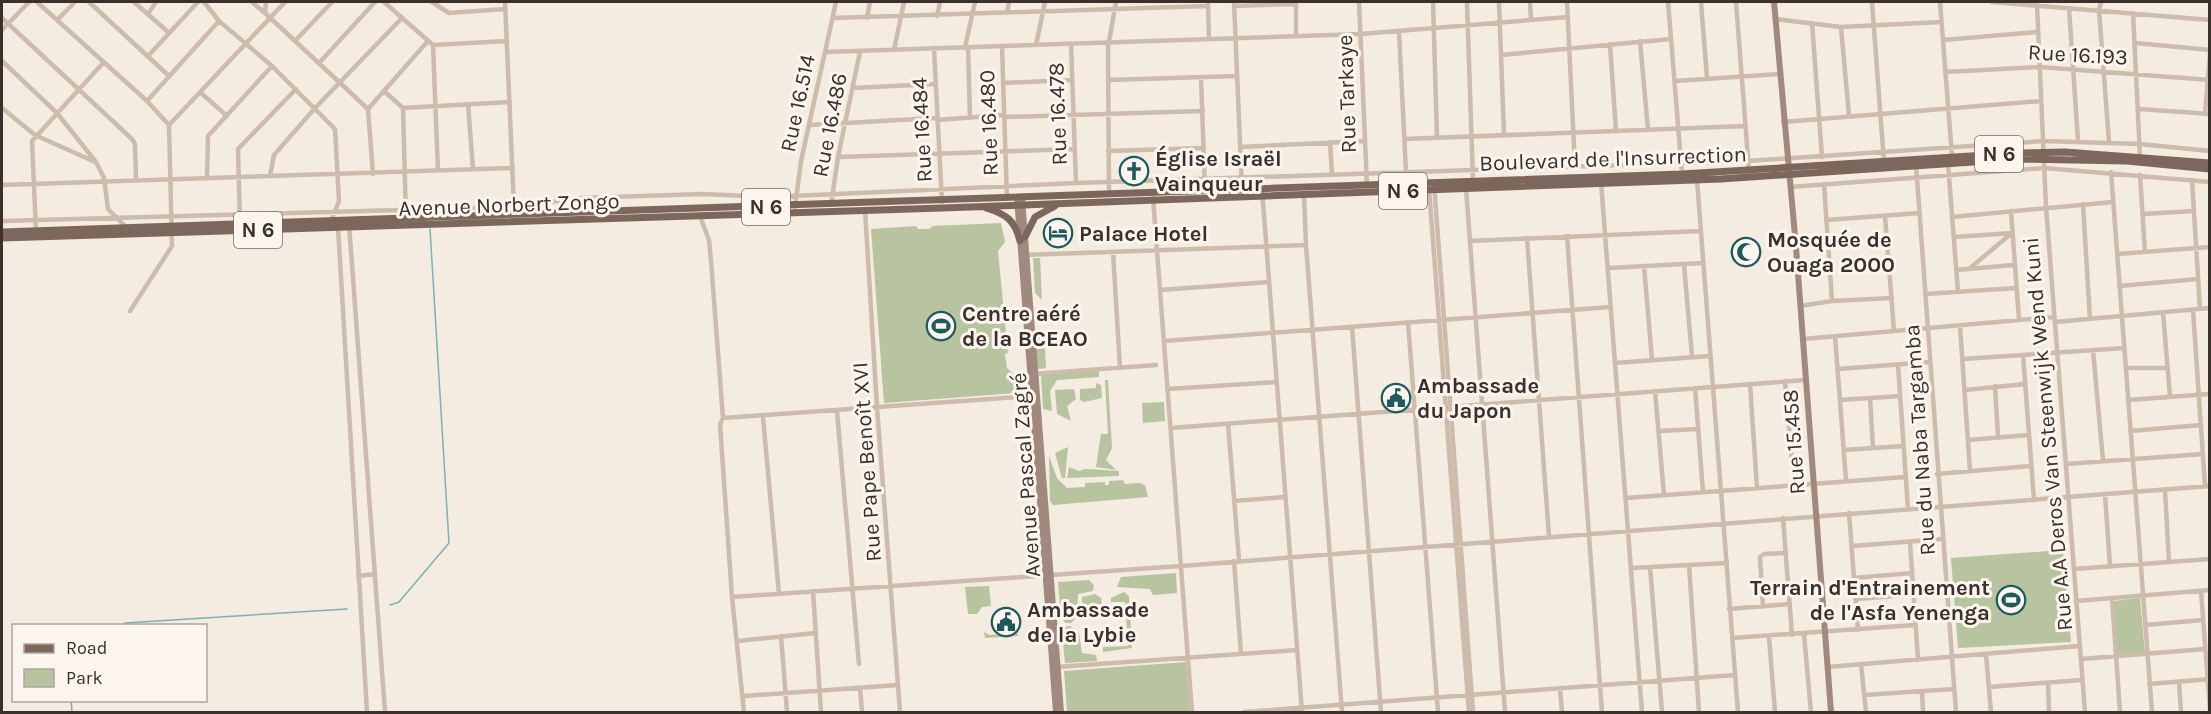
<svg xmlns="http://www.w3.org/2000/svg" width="2211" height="714" font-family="Karla,sans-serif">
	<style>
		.green { fill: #b8c4a0 }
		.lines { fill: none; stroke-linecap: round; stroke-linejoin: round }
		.stream { stroke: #7fb0b2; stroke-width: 1.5 }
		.street { stroke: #cdbbac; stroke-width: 4.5 }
		.secondary { stroke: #a18a7d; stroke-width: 6 }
		.primary { stroke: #7d675c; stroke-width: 7 }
		.labels { text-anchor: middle; stroke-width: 6; stroke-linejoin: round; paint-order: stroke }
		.shield { fill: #fbf5ee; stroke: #756b66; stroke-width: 1.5 }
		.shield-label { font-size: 21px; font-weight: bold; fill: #3b302b }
		.street-label { font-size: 22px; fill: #3b302b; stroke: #fbf5ee }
		.poi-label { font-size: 22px; font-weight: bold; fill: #3b302b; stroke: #fbf5ee; text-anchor: start }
	</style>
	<rect width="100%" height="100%" fill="#f4ebe1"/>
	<path class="green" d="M1001,223l4,19 -7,9 10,102 -3,1 2,14 8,7 1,18 -132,10 -13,-174 45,-3 2,3h11l4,-3z
		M1033,258h7l2,42 -7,-7z
		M1044,331l2,37 -7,1 -10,-6 8,-24z
		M1099,371v6l-42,3 -7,11 2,20 -9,-2 -2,-35z
		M1105,380h3l4,68 -6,12 10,10 -20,-3 5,-33h7z
		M1096,383l5,2 1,13 -18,4 -4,-2v-11l16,-1z
		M1074,389l2,10 -9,7 4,15 -14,-7 -2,-24z
		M1164,402l1,19 -22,2 -1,-20z
		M1068,447l-3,31h-3l-7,-25z
		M1049,456l8,22 10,10 18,-1v-4l20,-1v3h4v-4l14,-1 2,4 15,-1 5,2 3,12 -95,8 -3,-4z
		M1069,467l10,4 6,-2 34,2v5l-52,2z
		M2063,550l8,92 -113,6 -7,-90z
		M1176,573l1,20 -24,2 -3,-6 -33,-2 4,-10z
		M1089,580l5,5 -1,6 -15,3 -1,23 -6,6h-5l-5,-5 -3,-36z
		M989,586l2,20 -9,1 -5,7h-9l-3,-27z
		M1124,592l5,4 3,52 -29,4v-5l25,-1 -3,-44h-14v-4z
		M1095,594l6,4 1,6 -17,2 1,13 -4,1v-23z
		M2140,598l5,55 -28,2 -4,-54z
		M1016,610l2,26 -33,2 -1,-6 6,3 21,-2 -1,-22z
		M1070,626l9,7 3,20 14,2 1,6 -32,2 -3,-31 3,-5z
		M1186,662l4,50h-123l-3,-41z"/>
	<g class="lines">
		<path class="stream" d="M390,605l9,-3 50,-59 -19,-314
			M123,626l2,-3 222,-14
			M71,700l1,12"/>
		<path class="street" d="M37,2l110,99 22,24 3,121 -42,65
			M89,2l79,73
			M134,2l34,30
			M204,2l15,19 53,45 63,63 4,72 -8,20
			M252,2l13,11
			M266,2l-1,11 103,96 5,65
			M384,2l49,43 5,126
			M432,2l17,11 56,-4
			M505,2l9,205
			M1208,2l1,37
			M1234,2l8,188
			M1296,2v33
			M1359,2l8,184
			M1433,2l4,136
			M1467,2l6,179
			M1499,2l5,133
			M1530,2l1,18
			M1567,2l8,165
			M1668,2l14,172
			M1701,2l6,76
			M1736,2l13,169
			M1872,2l12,160
			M1940,2l12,154
			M1992,2l218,18
			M2101,2l-2,8 10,132
			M2037,5l9,202 39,505
			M1234,6l62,-2
			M2069,8l9,133
			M1007,13l2,-11
			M2133,13l7,143
			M148,14l8,-12
			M937,16l3,-14
			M2,18l130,121 3,5 1,36
			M833,18l375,-12
			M867,18l3,-16
			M1775,19l66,8 100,-5
			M57,20l18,-18
			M1812,23l10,134
			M1841,27l8,89
			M2,30l27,-28
			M1399,32l7,140
			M1943,40l95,-8
			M295,41l37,-39
			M1640,41l8,89
			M2135,43l75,7
			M1071,44l5,139
			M1610,44l6,87
			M433,45l74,-4
			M1036,45l9,-43
			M1002,46l5,153
			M965,47l10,-45
			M968,47l2,71
			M934,49l8,153
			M894,50l10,-48
			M825,52l536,-18 207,-17
			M1501,55l170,-16
			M148,56l50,-54
			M2,61l55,52 39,49 8,16 4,31 19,19
			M319,63l56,-61
			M1945,72l95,-5 170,13
			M1201,77l4,114
			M1108,80l129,-4
			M1676,81l103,-7
			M1003,83l69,-3
			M853,88l81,-4
			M385,92l18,16 107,-6
			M201,93l26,23
			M147,101l72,-80
			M468,104l5,65
			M2,108l33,27 58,26
			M403,108l3,112
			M368,109l60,-68
			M2140,109l70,5
			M2205,114l5,-61
			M1004,117l199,-6
			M937,120l67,-5
			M1783,122l258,-21
			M169,125l116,-123
			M809,125l127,-7
			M1405,139l340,-13
			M1330,142l2,32
			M1240,147l125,-6
			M1108,151l96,-3
			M838,157l237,-8
			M1948,163l10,129
			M1916,165l40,547
			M2111,172l41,540
			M2140,175l5,77
			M270,176l4,-21 41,-47 87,-90
			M207,179l1,-43 64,-70
			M1697,180l41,532
			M2192,180l8,129
			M1601,182l41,530
			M1434,183l39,529
			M1824,184l8,117
			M2,185l511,-17
			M1790,187l254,-19 166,14
			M1466,188l39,524
			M1262,189l40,523
			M1429,189l40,523
			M1304,194l2,51 36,467
			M1109,195l-1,-148 8,-45
			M1153,198l39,514
			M2083,204l7,115
			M831,205l7,-48 22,-105
			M795,207l6,-46 35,-159
			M865,210l12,197 23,305
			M2011,211l8,109
			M2143,214l51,-3
			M700,216l9,24 2,21 12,157 -3,6 12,173 12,115
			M1885,216l9,115
			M1952,217l161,-15
			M1826,220l94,-7
			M2,221l512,-14 66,-9 123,-4 67,3 306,-14 672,-22 296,-20 96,3 70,7
			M240,224l-2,-75 58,-60
			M349,224l36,488
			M338,227l29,485
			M36,232l-4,-91 71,-78
			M1567,236l35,476
			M1954,237l58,-4
			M1527,238l22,298
			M1470,241l230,-10
			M1113,252l7,116
			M2117,254l93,-7
			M1024,255l282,-10
			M1684,265l8,91
			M1644,266l8,94
			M1609,268l93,-5
			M1970,268l42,-35
			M1956,270l58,-5
			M2119,286l79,-7
			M1160,290l109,-8
			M1925,294l91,-6
			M1800,306l32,-5 60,-3
			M2193,310l12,176
			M2163,313l7,83
			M1408,322l30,390
			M2055,322l155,-14
			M1960,326l10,145
			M1352,327l29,385
			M1835,336l11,144
			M1803,339l251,-22
			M1164,341l447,-34
			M2093,350l10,111
			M2023,355l11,145
			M1963,359l161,-11
			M1615,363l95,-7
			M1898,365l10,144
			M2126,368h41
			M1838,369l92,-7
			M1033,374l123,-9
			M1785,381l9,104
			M1750,384l7,104
			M1995,386l3,51
			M1695,388l8,104
			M1168,389l108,-7
			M1965,390l60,-6
			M1655,391l9,104
			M1870,398l3,49
			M1840,400l60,-4
			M2128,400l82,-6
			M837,411l22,253
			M763,417l16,177
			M723,418l309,-22
			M1228,424l11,136
			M1171,428l635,-48
			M1658,431l40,-2
			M2130,431l71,-6
			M1968,440l61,-5
			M1844,450l59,-4
			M2066,464l137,-10
			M1937,474l93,-8
			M2165,490l4,72
			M2105,494l5,72
			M1626,498l279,-21
			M1234,501l51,-4
			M1849,513l9,117
			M1783,518l9,117
			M1910,542l8,118
			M1852,546l90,-7
			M1234,561l7,93
			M1689,565l10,147
			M1650,567l12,145
			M1631,568l96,-5
			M2074,569l136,-10
			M358,576l17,-2
			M1854,578l58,-5
			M813,591l8,121
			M2201,591l9,119
			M732,597l449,-31 1029,-80
			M2112,598l8,114
			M1856,599l90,-7
			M2076,601l134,-11
			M1763,607l-3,-50 4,-3 22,-1
			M1729,609l61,-5
			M2145,625l58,-5
			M1804,634l7,78
			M781,636l6,76
			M1769,637l6,75
			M1732,638l183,-13
			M738,641l77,-8
			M1986,655l5,57
			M2081,659l124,-10
			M1861,664l5,48
			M1056,667l241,-17
			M1827,667l253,-21
			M2179,682l2,30
			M2048,683l1,29
			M2149,684l61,-5
			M1989,687l93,-7
			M860,688l2,24
			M1560,688l2,24
			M1922,691l1,21
			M1864,695l90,-6
			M744,696l154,-11
			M1244,712l491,-37"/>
		<path class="secondary" d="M1774,2l22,245 35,465
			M1017,198l39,514
			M1022,198l39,514"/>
		<path class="primary" d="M986,208c20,6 29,12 34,33
			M2,232l1680,-58 337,-21 46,-1 145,11
			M1025,237l10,-20 20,-11
			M2,238l940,-30 779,-29 296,-20 110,2 83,8"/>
	</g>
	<defs>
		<g id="church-ring" transform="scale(1.5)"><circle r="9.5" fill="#fbf5ee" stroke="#1f5a5e" stroke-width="1.5"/><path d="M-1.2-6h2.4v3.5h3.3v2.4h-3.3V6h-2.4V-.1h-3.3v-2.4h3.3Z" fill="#1f5a5e"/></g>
		<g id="hotel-ring" transform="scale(1.5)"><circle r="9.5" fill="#fbf5ee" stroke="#1f5a5e" stroke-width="1.5"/><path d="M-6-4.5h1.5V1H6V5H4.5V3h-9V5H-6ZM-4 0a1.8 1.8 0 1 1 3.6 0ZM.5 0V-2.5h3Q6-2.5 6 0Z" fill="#1f5a5e"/></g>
		<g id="mosque-ring" transform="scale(1.5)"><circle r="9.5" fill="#fbf5ee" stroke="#1f5a5e" stroke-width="1.5"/><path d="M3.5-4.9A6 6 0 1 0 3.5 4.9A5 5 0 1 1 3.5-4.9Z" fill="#1f5a5e"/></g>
		<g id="stadium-ring" transform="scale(1.5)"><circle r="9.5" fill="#fbf5ee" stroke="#1f5a5e" stroke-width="1.5"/><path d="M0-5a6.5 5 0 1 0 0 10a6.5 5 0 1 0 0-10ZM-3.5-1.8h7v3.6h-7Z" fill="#1f5a5e"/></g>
		<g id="civic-ring" transform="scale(1.5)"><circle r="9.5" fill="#fbf5ee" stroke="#1f5a5e" stroke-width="1.5"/><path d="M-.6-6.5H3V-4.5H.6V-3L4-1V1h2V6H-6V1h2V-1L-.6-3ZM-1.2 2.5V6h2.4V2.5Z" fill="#1f5a5e"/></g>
	</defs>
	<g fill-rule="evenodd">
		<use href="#church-ring" x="1134" y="171"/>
		<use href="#hotel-ring" x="1058" y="233"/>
		<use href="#mosque-ring" x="1746" y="252"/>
		<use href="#stadium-ring" x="941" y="326"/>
		<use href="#civic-ring" x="1396" y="398"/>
		<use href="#stadium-ring" x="2011" y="600"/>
		<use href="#civic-ring" x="1006" y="622"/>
	</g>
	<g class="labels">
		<g class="shield">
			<rect x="1975" y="136" width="48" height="36" rx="4.5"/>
			<rect x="1379" y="173" width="48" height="36" rx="4.5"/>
			<rect x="742" y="189" width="48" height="36" rx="4.5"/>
			<rect x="234" y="212" width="48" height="36" rx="4.5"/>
		</g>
		<g class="shield-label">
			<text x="1999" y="161">N 6</text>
			<text x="1403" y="198">N 6</text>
			<text x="766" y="214">N 6</text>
			<text x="258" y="237">N 6</text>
		</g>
		<g class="street-label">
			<text transform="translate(2078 54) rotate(3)" y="8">Rue 16.193</text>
			<text transform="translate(1346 94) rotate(-92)" y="8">Rue Tarkaye</text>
			<text transform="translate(797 103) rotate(-78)" y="8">Rue 16.514</text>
			<text transform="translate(1057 114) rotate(-92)" y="8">Rue 16.478</text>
			<text transform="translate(988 123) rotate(-92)" y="8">Rue 16.480</text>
			<text transform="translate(829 125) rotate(-79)" y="8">Rue 16.486</text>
			<text transform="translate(921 130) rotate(-93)" y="8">Rue 16.484</text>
			<text transform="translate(1613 158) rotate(-2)" y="8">Boulevard de l'Insurrection</text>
			<text transform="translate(509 204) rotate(-2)" y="8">Avenue Norbert Zongo</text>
			<text transform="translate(2047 434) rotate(-95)" y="8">Rue A.A Deros Van Steenwijk Wend Kuni</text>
			<text transform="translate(1919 440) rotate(-94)" y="8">Rue du Naba Targamba</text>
			<text transform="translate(1793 442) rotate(-94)" y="8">Rue 15.458</text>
			<text transform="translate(866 462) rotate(-94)" y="8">Rue Pape Benoît XVI</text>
			<text transform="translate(1025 475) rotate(-94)" y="8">Avenue Pascal Zagré</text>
		</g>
		<g class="poi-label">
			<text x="1155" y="166">Église Israël<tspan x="1155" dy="25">Vainqueur</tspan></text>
			<text x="1079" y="241">Palace Hotel</text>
			<text x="1767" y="247">Mosquée de<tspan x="1767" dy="25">Ouaga 2000</tspan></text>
			<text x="962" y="321">Centre aéré<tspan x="962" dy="25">de la BCEAO</tspan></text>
			<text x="1417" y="393">Ambassade<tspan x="1417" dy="25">du Japon</tspan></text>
			<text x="1990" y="595" text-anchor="end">Terrain d'Entrainement<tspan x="1990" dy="25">de l'Asfa Yenenga</tspan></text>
			<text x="1027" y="617">Ambassade<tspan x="1027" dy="25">de la Lybie</tspan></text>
		</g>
	</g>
	<rect width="2211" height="714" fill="none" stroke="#3b302b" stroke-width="6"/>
	<rect x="12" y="624" width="195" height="78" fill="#fbf5ee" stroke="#aea6a0" stroke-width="1.5"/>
	<rect x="24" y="644" width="30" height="9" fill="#7d675c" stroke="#aea6a0" stroke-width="1.5"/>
	<text x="66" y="654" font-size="18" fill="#3b302b">Road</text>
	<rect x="24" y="669" width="30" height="18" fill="#b8c4a0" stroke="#aea6a0" stroke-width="1.5"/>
	<text x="66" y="684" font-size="18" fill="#3b302b">Park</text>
</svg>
